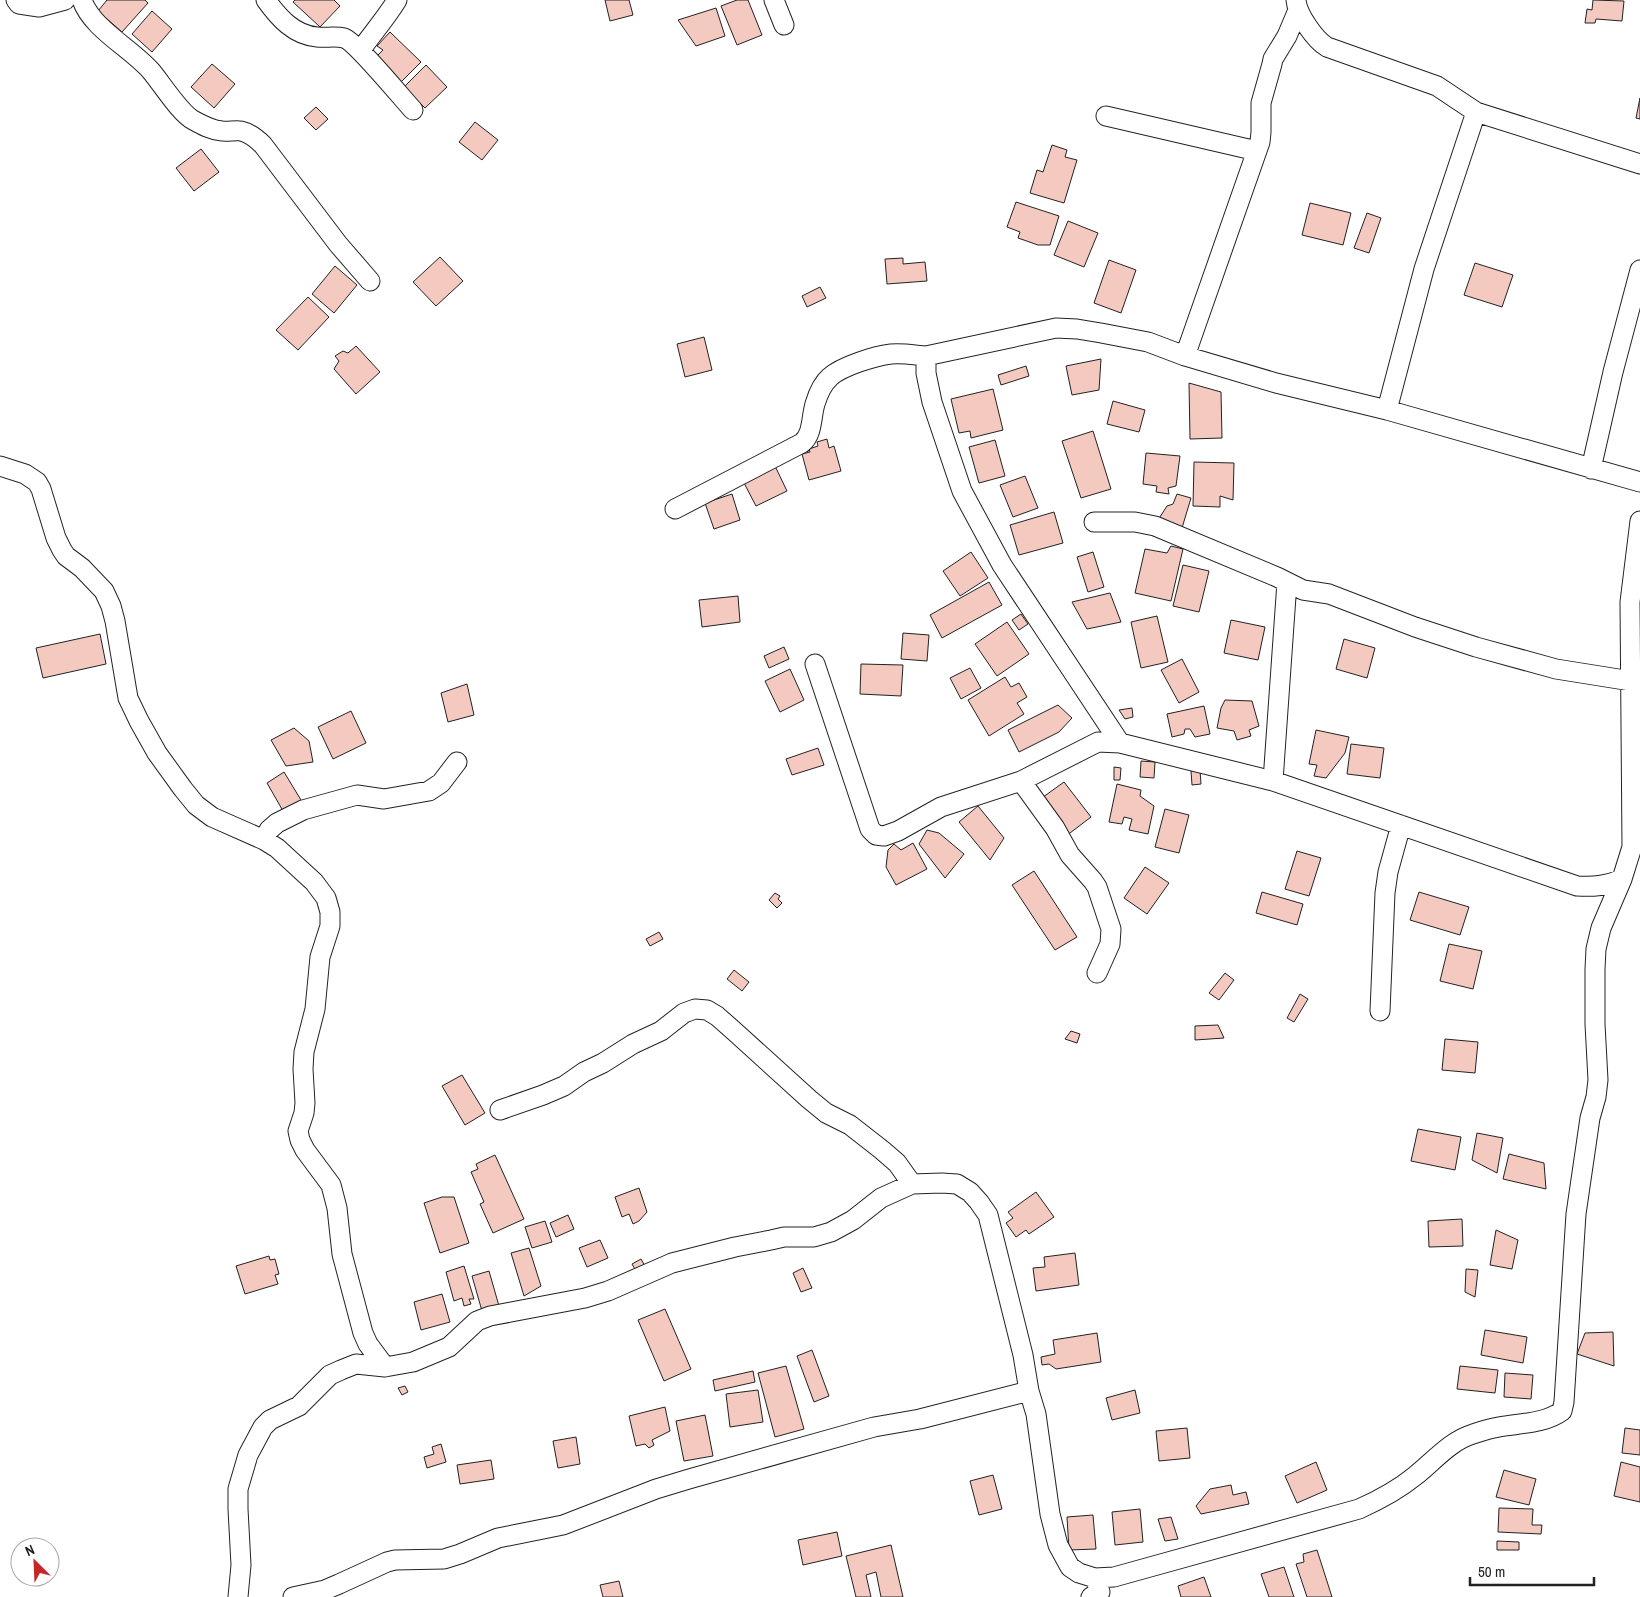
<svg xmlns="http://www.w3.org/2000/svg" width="1640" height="1597" font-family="'Archivo Narrow',sans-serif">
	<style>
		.building { fill: #f3c9c0; stroke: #222 }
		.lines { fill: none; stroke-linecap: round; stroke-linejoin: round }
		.minor-casing { stroke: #222; stroke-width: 21 }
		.minor { stroke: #fff; stroke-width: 19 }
	</style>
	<rect width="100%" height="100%" fill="#fff"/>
	<path class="building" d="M107,0h38l3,3 -26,29 -24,-21z
		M295,0h39l6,6 -20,21 -27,-25z
		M605,0h24l4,15 -23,6z
		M737,0h11l14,35 -25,10 -16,-39z
		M1593,0l31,1 -2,20 -26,-2 -1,4h-10l2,-14 5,1z
		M716,8l9,28 -29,10 -18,-26z
		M152,11l20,18 -20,23 -20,-18z
		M390,32l31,30 -20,20 -25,-25 7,-7 -6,-4z
		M212,64l23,20 -21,24 -23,-21z
		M426,65l21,22 -22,21 -21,-21z
		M1640,98v21l-4,-1z
		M316,107l12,12 -12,11 -12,-12z
		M475,122l23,18 -16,20 -23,-18z
		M1052,145l15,5 -2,7 12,3 -13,43 -34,-10 7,-23 6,2z
		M201,149l18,23 -25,19 -18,-23z
		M1016,202l43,14 -9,29h-12l-20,-7 2,-6 -13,-5z
		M1310,203l41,10 -8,32 -41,-10z
		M1367,213l14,5 -12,35 -15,-5z
		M1068,221l30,12 -14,34 -30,-12z
		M440,257l23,24 -27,25 -23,-24z
		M903,258v6l22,-2 2,19 -40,3 -2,-25z
		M1109,260l27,10 -15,43 -27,-10z
		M1475,263l38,12 -11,32 -38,-12z
		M335,266l22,19 -23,28 -22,-19z
		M820,287l6,11 -19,9 -5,-11z
		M308,297l21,20 -31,33 -22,-20z
		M704,337l8,33 -27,7 -8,-33z
		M356,346l24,26 -24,22 -22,-25 5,-8 -4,-5 8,-5 5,2z
		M1101,359l-2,31 -27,5 -6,-29z
		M1026,366l3,10 -28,9 -3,-10z
		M1189,383l32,9 1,46 -32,1z
		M993,389l10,41 -32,8 -1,-7 -11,2 -8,-34z
		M1113,401l32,9 -6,22 -32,-8z
		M1093,431l18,58 -30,9 -19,-57z
		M827,439l2,9 5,-2 7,25 -32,9 -7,-26 8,-2 -1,-3 9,-3 -1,-4z
		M995,440l10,36 -26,7 -10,-36z
		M1146,453l34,3 -4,30 -8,2 1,6 -13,-2 1,-6 -14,-2z
		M1194,462l40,1 -1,37 -13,-4v11l-27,-1z
		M775,466l12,25 -31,15 -13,-25z
		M1025,476l13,32 -25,9 -13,-32z
		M732,494l8,26 -26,9 -9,-26z
		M1177,494l14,4 -9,30 -24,-8 9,-14 6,-2z
		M1054,512l9,31 -44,12 -9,-30z
		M1171,546l12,3 -12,52 -36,-8 10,-44 22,4z
		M971,552l17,26 -28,18 -17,-25z
		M1093,552l11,35 -16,5 -11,-35z
		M1183,565l26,6 -10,41 -26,-6z
		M989,582l13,23 -60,33 -12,-23z
		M1110,593l11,29 -34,7 -15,-27z
		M738,596l2,26 -38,5 -3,-27z
		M1021,614l7,10 -9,6 -7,-10z
		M1157,616l11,46 -27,6 -10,-46z
		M1231,620l34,7 -7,33 -34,-7z
		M1007,622l22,32 -32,22 -22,-32z
		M903,633l26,2 -2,26 -26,-2z
		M100,634l6,30 -63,14 -7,-30z
		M1344,639l31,9 -8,30 -31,-9z
		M784,647l5,12 -20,9 -5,-12z
		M1182,659l17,33 -20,11 -18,-33z
		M861,664l42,1 -2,31 -41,-2z
		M970,668l11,20 -20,11 -11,-21z
		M790,669l14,31 -24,12 -15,-31z
		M1005,677l6,10 8,-4 8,14 -10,6 7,11 -35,22 -21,-36z
		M467,684l7,31 -26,7 -7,-29z
		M1225,700l27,1 7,25 -10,4 2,6 -14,4 -3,-9 -17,-3 4,-20z
		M1058,705l14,13 -13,14 -40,20 -11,-22z
		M1204,706l6,28 -15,3 -5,-8h-5l-1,5 -12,3 -5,-23z
		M1132,708l1,9 -8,2 -6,-9z
		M351,711l15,32 -33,16 -15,-32z
		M294,728l15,13 4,21 -27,4 -15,-26z
		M1316,730l33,7 -4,16 -19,25 -12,-2 3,-11 -8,-1z
		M1351,744l33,4 -4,30 -33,-4z
		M818,748l6,17 -32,10 -6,-16z
		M1141,761l14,1 -1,16 -14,-1z
		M1114,767l7,1 -1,12h-6z
		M1200,770l1,14 -9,1 -1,-14z
		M284,772l17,28 -18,11 -16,-28z
		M1064,782l27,35 -25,19 -27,-36z
		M1117,784l24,6 -1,6 14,10 -6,28 -19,-4 3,-11 -8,-2 -2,7 -13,-2z
		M978,806l26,32 -14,22 -31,-38z
		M1165,809l24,6 -10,38 -24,-6z
		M927,830l12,3 25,21 -19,24 -26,-34z
		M913,843l14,26 -31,16 -10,-18 2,-17 6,-6 7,6z
		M1297,851l24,7 -12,38 -24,-7z
		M1145,867l24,16 -22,31 -23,-16z
		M1034,871l43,66 -22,13 -43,-65z
		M1262,892l41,12 -6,21 -41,-12z
		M1419,892l50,15 -9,28 -50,-15z
		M775,893l5,3 -2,3 4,4 -5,5 -8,-8z
		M659,932l4,7 -13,7 -4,-7z
		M1449,944l33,7 -9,38 -33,-8z
		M734,970l15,12 -7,9 -15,-12z
		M1225,973l9,7 -15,20 -10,-7z
		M1300,994l8,5 -14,23 -7,-4z
		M1218,1025l6,13 -29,2v-14z
		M1071,1031l9,3 -3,9 -12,-4z
		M1445,1039l33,3 -3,31 -33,-3z
		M462,1075l23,38 -20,12 -23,-39z
		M1418,1129l43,8 -6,33 -44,-9z
		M1477,1133l26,5 -6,35 -25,-13z
		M1509,1154l35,9 2,26 -43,-10z
		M495,1155l29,64 -31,14 -13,-29 4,-2 -13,-30 7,-3 -2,-5z
		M639,1188l8,24 -8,9 -6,3 -4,-10 -7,3 -7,-20z
		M1036,1192l18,25 -25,17 -3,-4 -10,7 -10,-14 7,-5 -5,-6z
		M442,1197h12l15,46 -29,10 -16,-50z
		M568,1215l6,14 -18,8 -6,-14z
		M1462,1219l1,27 -34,1 -1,-26z
		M545,1221l7,21 -20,6 -7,-21z
		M1496,1230l22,10 -6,29 -22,-4z
		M600,1240l8,18 -21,9 -8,-19z
		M529,1248l12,38 -17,10 -13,-43z
		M1075,1253l4,32 -43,6 -3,-23 12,-1 -1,-10z
		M269,1256l1,4 5,-1 4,15 -4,1 3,9 -33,10 -9,-28z
		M641,1259l5,9 -9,5 -5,-9z
		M464,1266l10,33h-5l2,5 -7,2 -2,-8 -8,3 -8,-29z
		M803,1268l9,20 -11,4 -8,-19z
		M1466,1269l12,1 -3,27 -10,-5z
		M489,1271l10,35 -17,5 -10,-35z
		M442,1294l8,28 -29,8 -7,-28z
		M665,1309l26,60 -27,12 -26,-61z
		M1485,1330l42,7 -4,26 -42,-8z
		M1613,1332l1,34 -37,-12 8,-21z
		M1097,1333l4,29 -45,7 -7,-5 -7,1 -1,-8 14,-3 -2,-14z
		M812,1350l17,46 -15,6 -17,-46z
		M786,1366l18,63 -29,8 -17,-64z
		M1460,1366l38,4 -3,23 -38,-4z
		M753,1371l2,11 -40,9 -2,-11z
		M1505,1373l28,2 -2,24 -27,-2z
		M405,1386l3,6 -6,3 -4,-7z
		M758,1390l5,32 -33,5 -4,-33z
		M1135,1390l5,23 -28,7 -6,-22z
		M665,1407l5,24 -18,9 2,5 -5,3 -4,-4 -9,2 -7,-30z
		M705,1415l8,41 -29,5 -8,-40z
		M1187,1428l3,30 -31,3 -3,-30z
		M1625,1428l15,2v25l-18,-2z
		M576,1437l4,27 -22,4 -5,-27z
		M441,1444l5,18 -19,6 -3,-11 10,-3 -2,-7z
		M491,1460l3,19 -34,5 -3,-19z
		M1316,1462l11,28 -30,13 -12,-27z
		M1621,1462l19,5v35l-26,-6z
		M1504,1470l32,9 -7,26 -33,-8z
		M993,1475l9,34 -23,6 -9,-34z
		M1231,1485l2,10 13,-3 3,12 -48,10 -5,-8 14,-17z
		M1499,1508l34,1 -1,16h10l-1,9 -43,-2z
		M1140,1509l3,33 -28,3 -3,-33z
		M1093,1515l3,34 -27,1 -2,-33z
		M1171,1517l7,22 -13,2 -7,-22z
		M837,1532l5,24 -39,9 -5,-25z
		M1497,1541l22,1v8h-22z
		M891,1545l12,52h-22l-5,-25 -10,3 5,22h-15l-10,-41z
		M1317,1550l15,47h-25l-11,-33 8,-2 -1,-8z
		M1284,1567l10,30h-25l-8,-23z
		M1204,1577l7,20h-30l-3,-11z
		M619,1581l4,16h-20l-3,-12z"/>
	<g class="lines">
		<g class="minor-casing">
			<path id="minor" d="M16,0l3,4 20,3 26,-7
				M82,0c10,29 49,48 69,71 11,13 29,42 42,49 9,5 18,10 29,11 6,1 13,-1 19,0 9,2 16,8 22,14l75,99 32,37
				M266,0c13,18 28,35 51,37 8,1 19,-1 27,1 12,4 57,59 69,72
				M774,0l10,25
				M1296,0c1,14 19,40 31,47l110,39 39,26 164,52
				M360,51c12,-17 26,-33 37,-51
				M1106,116l151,35
				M926,356v17l6,29 30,89 40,74 118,178
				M1185,356l75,-214 1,-10v-29l11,-39 1,-5 14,-23 11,-26
				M1387,410l37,-141 52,-157
				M0,466l25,8 12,8 4,7 15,49 6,12 4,6 16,12 22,23 7,15 4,15 13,77 11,23 18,32 26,36 13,16 16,12 52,23 13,8 37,34 12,16 4,14v14l-10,31 -5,52 -11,43 -1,17 2,34 -1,10 -6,18 2,9 5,10 26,35 6,23 5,46 21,79 5,11 17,23
				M1591,469l22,-97 27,-102
				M675,509l127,-66c11,-9 9,-26 13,-39 3,-10 7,-20 15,-27 12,-11 45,-21 61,-23 12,-1 23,1 35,2l130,-28 21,1 24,4 47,9 37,14 91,27 111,27 253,72
				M1094,522h41l20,4 122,51 26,13 26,4 86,33 61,20 80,22 75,12
				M815,664l55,165 6,6 8,1 14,-5 43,-24 80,-26 77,-39 22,1 153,38 304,105c17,1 29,0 45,-7
				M1021,781l34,47 15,27 23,26 4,6 14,42 -1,15 -13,29
				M1273,781l14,-199
				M264,840l5,-10 8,-7 26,-13 54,-15 27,4 45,-8 12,-8 16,-21
				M1380,1011l5,-118 3,-21 13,-47
				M500,1110l43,-15 21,-9 20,-14 19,-9 30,-19 28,-13 23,-18 11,-4 12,1 10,6 17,15 75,68 17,14 24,12 32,25 15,13 15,21
				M238,1597l3,-32 -3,-56v-20l10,-34 15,-28 7,-7 29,-14 31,-31 11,-5 15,-6 29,3 28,-5 36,-15 28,-26 13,-5 21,-4 74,-14 23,-7 64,-28 63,-16 36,-7 13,-3h30l17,-5 22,-12 28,-22 31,-14 30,-1 15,1 13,8 9,10 9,13 35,140 6,36 7,23 14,100 8,31 12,22 9,6 16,5 19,-1 245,-68c20,-9 39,-19 56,-33 19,-15 35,-35 58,-42 9,-3 18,-6 26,-7 21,-4 45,-3 63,-16l2,-9 12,-188 14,-96 6,-21 2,-17 -3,-56v-55l1,-20 5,-21 21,-49 10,-32 -2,-245 10,-81
				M293,1597l32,-7 14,-6 48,-22 8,-2 49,-1 16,-5 38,-16 65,-13 93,-36 33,-10 185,-52 46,-8 109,-28
				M1091,1597l9,-5 -5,-14"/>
		</g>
		<use href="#minor" class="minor"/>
	</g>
	<g transform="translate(35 1562) rotate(336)"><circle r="24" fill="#ffffff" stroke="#a7a7a7"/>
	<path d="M0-4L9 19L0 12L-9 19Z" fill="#c62828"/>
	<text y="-8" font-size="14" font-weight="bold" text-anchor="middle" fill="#222222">N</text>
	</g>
	<path d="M1470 1577v8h124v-8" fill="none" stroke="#222222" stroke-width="2.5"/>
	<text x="1478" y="1577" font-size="15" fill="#222222" stroke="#ffffff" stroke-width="4" paint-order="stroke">50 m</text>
</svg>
